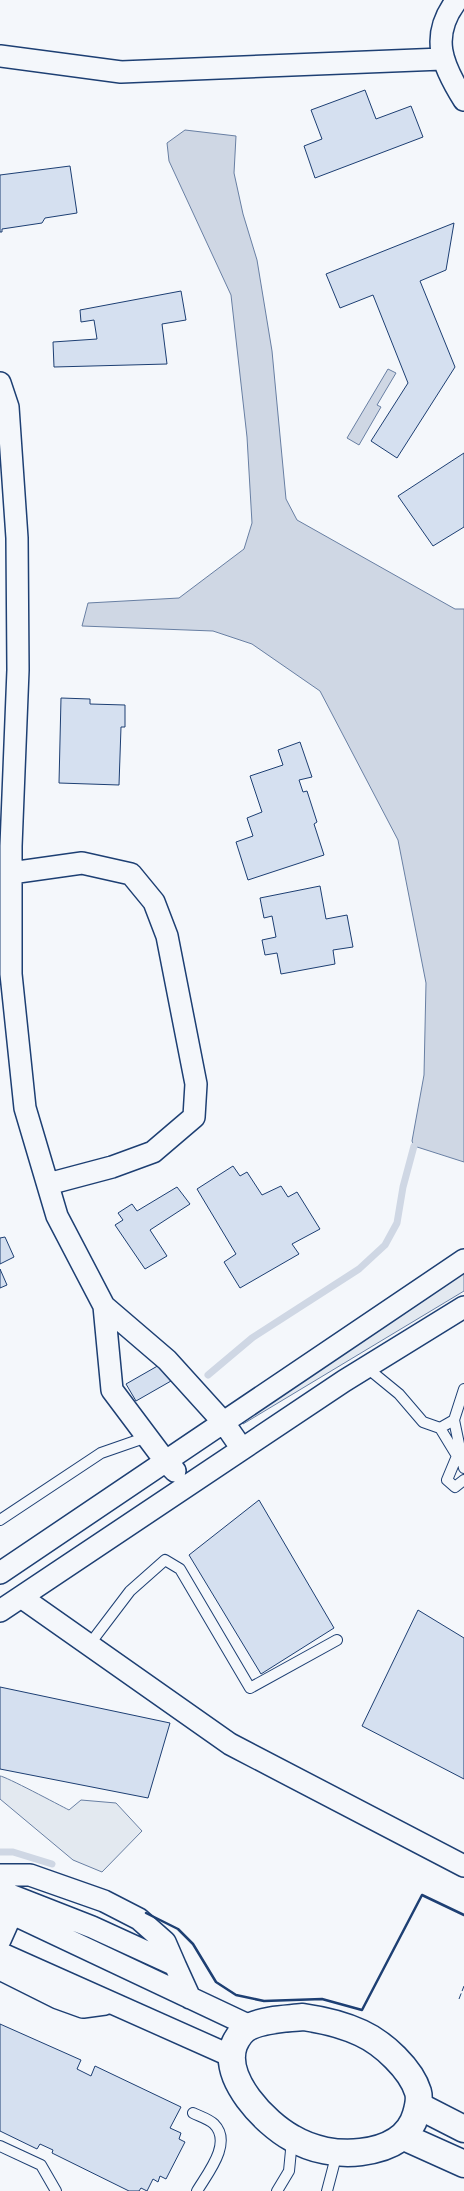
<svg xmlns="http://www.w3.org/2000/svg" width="464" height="2191" font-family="Lato,sans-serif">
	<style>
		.green { fill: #e3e9f0; stroke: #687fa3 }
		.water { fill: #cfd7e4; stroke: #687fa3 }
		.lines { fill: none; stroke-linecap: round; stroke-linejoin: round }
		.stream { stroke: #cfd7e4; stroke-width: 7 }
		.building { fill: #d5e0f0; stroke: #1d3f73 }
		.service-casing { stroke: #1d3f73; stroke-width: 12 }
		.minor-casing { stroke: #1d3f73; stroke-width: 24 }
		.tertiary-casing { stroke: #1d3f73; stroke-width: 29 }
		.service { stroke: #f4f7fb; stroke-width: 10 }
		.minor { stroke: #f4f7fb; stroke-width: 21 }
		.tertiary { stroke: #f4f7fb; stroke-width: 26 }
		.fence { stroke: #1d3f73; stroke-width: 1; stroke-dasharray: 6 2.5; stroke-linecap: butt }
		.wall { stroke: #1d3f73; stroke-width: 2.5 }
	</style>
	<rect width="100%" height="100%" fill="#f4f7fb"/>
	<path class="green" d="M464,1270v21l-221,133 -1,-4z
		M0,1776c5,0 59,29 69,34l12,-10 35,3 26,28 -40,41 -29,-12 -73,-61z"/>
	<path class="water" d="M185,130l51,6 -2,37 9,41 14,46 15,91 14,148 11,21 158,89h9v553l-50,-16 -2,-5 12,-66 2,-92 -28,-143 -78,-149 -68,-47 -39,-13 -131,-5 6,-23 91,-5 65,-49 8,-26 -5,-86 -16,-142 -62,-134 -2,-18z
		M388,369l8,4 -19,32 4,2 -22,38 -12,-7z"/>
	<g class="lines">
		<path class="stream" d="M208,1375l44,-37 107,-69 26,-24 12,-22 6,-36 11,-41
			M0,1852h13l39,12"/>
	</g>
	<path class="building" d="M365,90l11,29 35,-13 12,31 -108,41 -11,-32 18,-7 -11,-29z
		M70,166l7,47 -32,5 -3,5 -40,6v3h-2v-57z
		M454,223l-8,47 -26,11 35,86 -58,91 -26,-17 37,-58 -35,-88 -33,13 -14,-34z
		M181,291l5,29 -24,4 5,40 -113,3 -1,-25 44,-3 -3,-19 -13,2 -1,-12z
		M464,453v74l-31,19 -35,-50z
		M61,698l29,1v5l35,1v22h-4l-2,58 -60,-2z
		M300,742l12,35 -13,3 4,12 4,-1 10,31 -3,2 10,31 -76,25 -12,-38 17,-6 -6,-18 15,-6 -12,-36 33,-11 -5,-15z
		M320,886l6,33 21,-4 6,32 -20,3 2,14 -54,10 -4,-21 -12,2 -3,-15 14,-3 -4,-21 -8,2 -4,-20z
		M233,1166l7,10 7,-4 15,23 19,-9 7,11 9,-5 23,37 -28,15 7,10 -59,34 -16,-26 12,-8 -39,-65z
		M177,1187l13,17 -40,26 17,26 -22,13 -30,-44 8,-5 -5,-7 14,-9 5,7z
		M5,1237l9,20 -14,7v-26z
		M0,1269l7,16 -7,3z
		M161,1364l10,17 -35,20 -10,-17z
		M259,1500l75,128 -73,46 -72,-119z
		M418,1610l46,28v141l-102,-53z
		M0,1687l170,36 -22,75 -148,-29z
		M0,2024l81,36 -4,9 14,7 4,-10 86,41 -11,21 11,5 -2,6 6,3 -19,37 -6,-3 -2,6 -5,-3 -6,12 -6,-3 -2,3h-10l-77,-38 1,-3 -13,-6 -3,5 -37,-18z"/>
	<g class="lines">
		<g class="service-casing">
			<path id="service" d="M366,1367l33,27 24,28 17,6
				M464,1389l-10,31 10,48
				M454,1420l-14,8 17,28 -10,24 8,7 9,-7
				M0,1520l101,-67 46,-16
				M89,1645l41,-54 35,-31 15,9 70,119 87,-48
				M193,2113c6,3 16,6 21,11 19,19 -7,50 -17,67
				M0,2146l41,19 15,26
				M277,2191l12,-20 3,-31
				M327,2191l10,-38"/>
		</g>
		<g class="minor-casing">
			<path id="minor" d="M457,0c-28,36 -15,65 7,100
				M0,56l121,16 321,-13
				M0,383l8,24 9,131 1,132 -7,176v128l14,134 32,108 47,90 63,54 57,63 18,26
				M11,873l71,-10 49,11 23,28 13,34 29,148 -2,33 -41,35 -41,15 -64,17
				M104,1306l8,84 54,72 9,9
				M0,1573l464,-313
				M21,1597l209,147 234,122
				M0,1611l344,-230 120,-74
				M0,1875h30l74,26 35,18 26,23 10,23
				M0,1891l92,36 83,38 15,33
				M0,1908l250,118
				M0,1940l17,-38
				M0,1953l231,103
				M0,1960l6,12 52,26 25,9 22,-3"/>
		</g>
		<g class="tertiary-casing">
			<path id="tertiary" d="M303,2017c21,3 39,7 58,16 22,10 50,36 57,59 2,7 0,15 -2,22 -7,26 -31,35 -55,38 -23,3 -49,-2 -69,-14 -27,-15 -70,-59 -58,-93 3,-7 9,-16 17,-19 16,-7 35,-7 52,-9z
				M419,2106l45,23
				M404,2137l60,27"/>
		</g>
		<use href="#service" class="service"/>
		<use href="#minor" class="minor"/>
		<use href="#tertiary" class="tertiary"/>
		<path class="fence" d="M459,1999l5,-13"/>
		<path class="wall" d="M146,1913l32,16 15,15 23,38 20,13 28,6 58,-2 40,11 60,-115 42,20"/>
	</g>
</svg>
